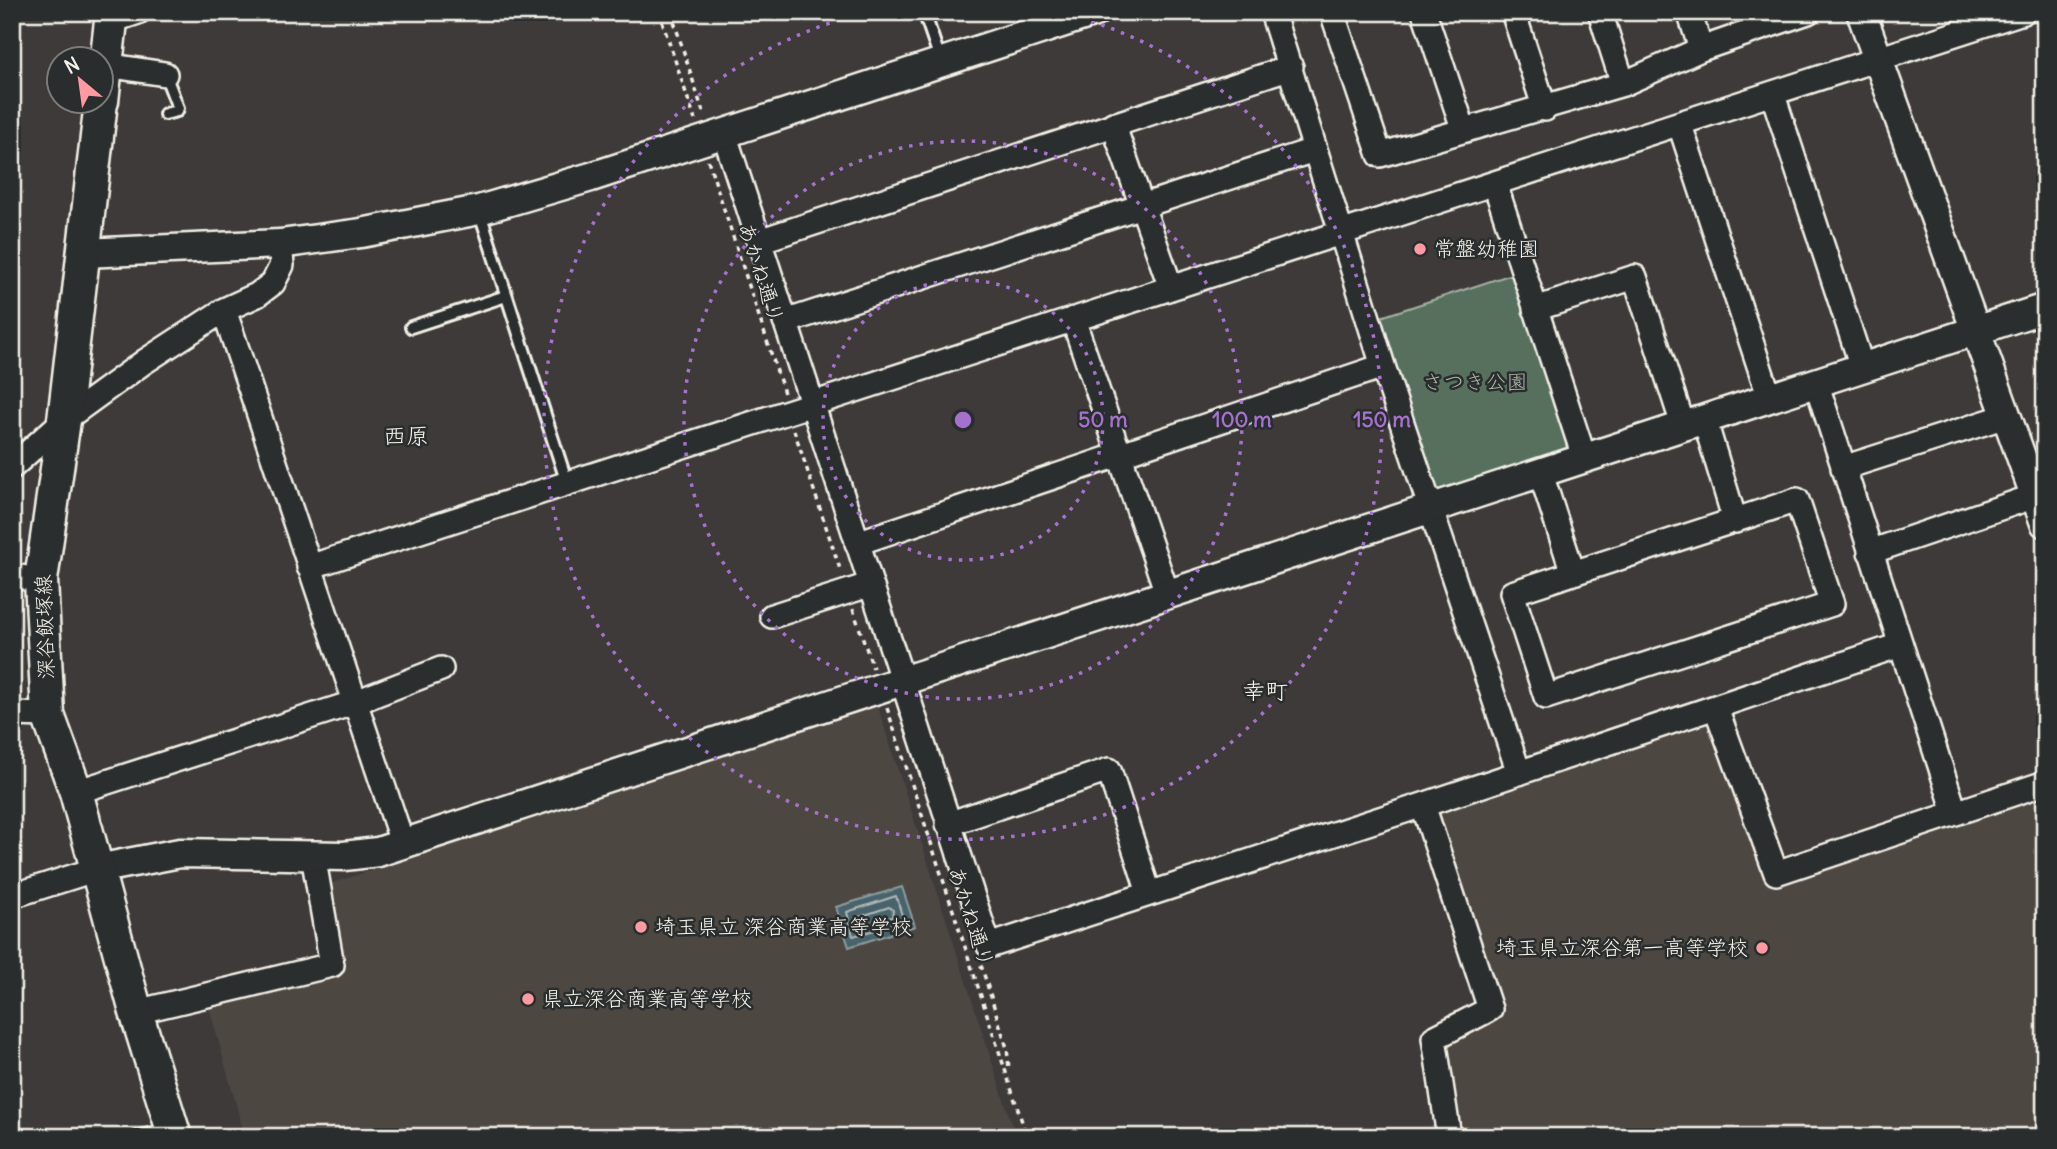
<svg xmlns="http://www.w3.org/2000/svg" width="2057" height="1149" font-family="Delius,'Klee One',sans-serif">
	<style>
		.built { fill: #4d4643 }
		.green { fill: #57705d; stroke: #a6b0a2; stroke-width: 2 }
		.water { fill: #49646d; stroke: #8d9c9e; stroke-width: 2 }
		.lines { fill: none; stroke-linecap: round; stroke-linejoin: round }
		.shore { stroke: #b0b9b7; stroke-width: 2 }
		.service-casing { stroke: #f4f1e8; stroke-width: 16 }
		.minor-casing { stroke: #f4f1e8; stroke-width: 28 }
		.tertiary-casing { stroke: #f4f1e8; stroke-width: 33 }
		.secondary-casing { stroke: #f4f1e8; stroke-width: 37 }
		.path { stroke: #f4f1e8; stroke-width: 3.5; stroke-dasharray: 5 5; stroke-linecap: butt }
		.service { stroke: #2a2d2e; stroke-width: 10 }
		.minor { stroke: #2a2d2e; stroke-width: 23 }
		.tertiary { stroke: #2a2d2e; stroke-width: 28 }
		.secondary { stroke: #2a2d2e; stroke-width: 32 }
		.ring { fill: none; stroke: #a571cd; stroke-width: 3.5; stroke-dasharray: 3.5 7 }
		.poi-dot { fill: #ff9aa2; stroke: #2a2d2e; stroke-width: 2.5 }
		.labels { text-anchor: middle; stroke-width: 5; stroke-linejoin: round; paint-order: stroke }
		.poi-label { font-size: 21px; fill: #f4f1e8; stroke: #2a2d2e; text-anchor: start }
		.street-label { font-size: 21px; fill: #f4f1e8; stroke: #2a2d2e }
		.park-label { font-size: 21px; fill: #adb7a9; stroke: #2a2d2e }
		.neighbourhood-label { font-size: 23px; fill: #f4f1e8; stroke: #2a2d2e }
		.centre { fill: #a571cd; stroke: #2a2d2e; stroke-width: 3.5 }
		.ring-label { font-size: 21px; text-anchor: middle; font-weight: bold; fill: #a571cd; stroke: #2a2d2e; stroke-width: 5; stroke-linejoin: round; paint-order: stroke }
	</style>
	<rect width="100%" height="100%" fill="#3d3a39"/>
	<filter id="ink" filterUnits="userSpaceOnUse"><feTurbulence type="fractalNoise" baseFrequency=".0143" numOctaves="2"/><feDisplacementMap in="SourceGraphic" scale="14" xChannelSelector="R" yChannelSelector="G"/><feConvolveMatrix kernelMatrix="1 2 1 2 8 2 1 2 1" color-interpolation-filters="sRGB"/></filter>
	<g filter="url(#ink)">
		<path class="built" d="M877,704l139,433h-771l-38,-137 134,-31 -15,-84z
			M1707,721l8,3 56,160 274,-91v344h-586l-16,-81 7,-18 52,-25 -68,-197 4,-7z"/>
		<path class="green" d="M1512,274l56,172 -3,7 -119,40 -10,-4 -55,-172z"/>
		<path class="water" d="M902,887l13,39 -66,21 -13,-40z"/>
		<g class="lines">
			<path class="shore" d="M896,896l8,26 -51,14 -6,-24z
				M889,907l4,3 -1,7 -30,9 -4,-1 1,-8z"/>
			<g class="service-casing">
				<path id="service" d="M924,12l17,50
					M165,114l12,-3 1,-3 -13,-34
					M479,210l88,273
					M411,327l95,-31
					M136,1137l35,-8"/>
			</g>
			<g class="minor-casing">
				<path id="minor" d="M1272,12l111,354 136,407
					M1332,12l48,143 243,-71 78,-35 107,-37
					M1424,12l39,116
					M1513,12l32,97
					M1600,12l23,72
					M1689,12l12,37
					M111,21l27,-9
					M106,65l59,9
					M1773,95l89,272
					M1113,124l58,164
					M1680,125l89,271
					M724,133l265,813 434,-141 477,-160
					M1495,184l89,273
					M759,241l532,-174
					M1535,309l100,-32 48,148
					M224,310l179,535
					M1073,319l95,277
					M785,322l529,-172
					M1816,382l139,430
					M1704,418l31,103
					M12,467l52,-47 80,-58 80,-52 33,-15 16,-12 9,-18 -2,-21
					M1843,468l163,-52
					M1540,471l33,102
					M1797,500l35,104 -286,93 -34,-104z
					M857,543l526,-177
					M1870,552l165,-56
					M309,567l1714,-555
					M12,576l29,4
					M772,616l97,-31
					M1716,708l60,165 269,-90
					M12,714l36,1
					M76,792l280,-90 85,-33
					M1423,805l67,204 -56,29 15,99
					M948,824l161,-54 40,123
					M12,896l85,-27
					M136,1012l196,-47 -19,-110"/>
			</g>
			<g class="tertiary-casing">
				<path id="tertiary" d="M1861,12l184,511
					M84,253l196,-9 81,-11 118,-23 112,-33 504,-165
					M97,869l83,-16 164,3 34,-4 1667,-544"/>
			</g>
			<g class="secondary-casing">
				<path id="secondary" d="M102,101l10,-89
					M101,102l-37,318 -23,160 7,135 28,77 60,220 39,125"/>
			</g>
			<path class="path" d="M659,12l36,108
				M671,12l33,103
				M708,160l76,233
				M794,430l47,142
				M853,609l20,59
				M887,708l140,429
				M981,965l26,83 2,21
				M1026,1131l12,6"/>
			<use href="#service" class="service"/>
			<use href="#minor" class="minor"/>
			<use href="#tertiary" class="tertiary"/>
			<use href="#secondary" class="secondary"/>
		</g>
	</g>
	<g class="ring">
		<circle cx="963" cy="420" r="140"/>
		<circle cx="963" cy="420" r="279"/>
		<path d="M1061 13A419 419 0 1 1 865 13"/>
	</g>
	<g class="poi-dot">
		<circle cx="1420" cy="249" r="7"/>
		<circle cx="641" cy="927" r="7"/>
		<circle cx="1762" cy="948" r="7"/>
		<circle cx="528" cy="999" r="7"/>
	</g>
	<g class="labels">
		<g class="poi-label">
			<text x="1434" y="256">常盤幼稚園</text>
			<text x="655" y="934">埼玉県立 深谷商業高等学校</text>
			<text x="1748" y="955" text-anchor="end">埼玉県立深谷第一高等学校</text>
			<text x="542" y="1006">県立深谷商業高等学校</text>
		</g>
		<g class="street-label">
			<text transform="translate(761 273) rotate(72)" y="7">あかね通り</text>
			<text transform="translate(45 627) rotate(-92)" y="7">深谷飯塚線</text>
			<text transform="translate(971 917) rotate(72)" y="7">あかね通り</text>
		</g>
		<g class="park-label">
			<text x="1475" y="389">さつき公園</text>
		</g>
		<g class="neighbourhood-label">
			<text x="406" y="444">西原</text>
			<text x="1265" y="699">幸町</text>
		</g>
	</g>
	<circle cx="963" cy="420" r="10" class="centre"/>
	<g class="ring-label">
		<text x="1103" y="427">50 m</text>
		<text x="1242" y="427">100 m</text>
		<text x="1382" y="427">150 m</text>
	</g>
	<rect width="2057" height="1149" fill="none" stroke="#2a2d2e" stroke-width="42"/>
	<rect x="21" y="21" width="2015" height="1107" fill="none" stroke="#f4f1e8" stroke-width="2.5" filter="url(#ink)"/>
	<g transform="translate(80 80) rotate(331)"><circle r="33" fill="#2a2d2e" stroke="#7b7b78" stroke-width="2"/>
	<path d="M0-5L12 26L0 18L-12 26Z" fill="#ff9aa2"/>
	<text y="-10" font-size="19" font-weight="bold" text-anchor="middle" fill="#f4f1e8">N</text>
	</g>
</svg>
